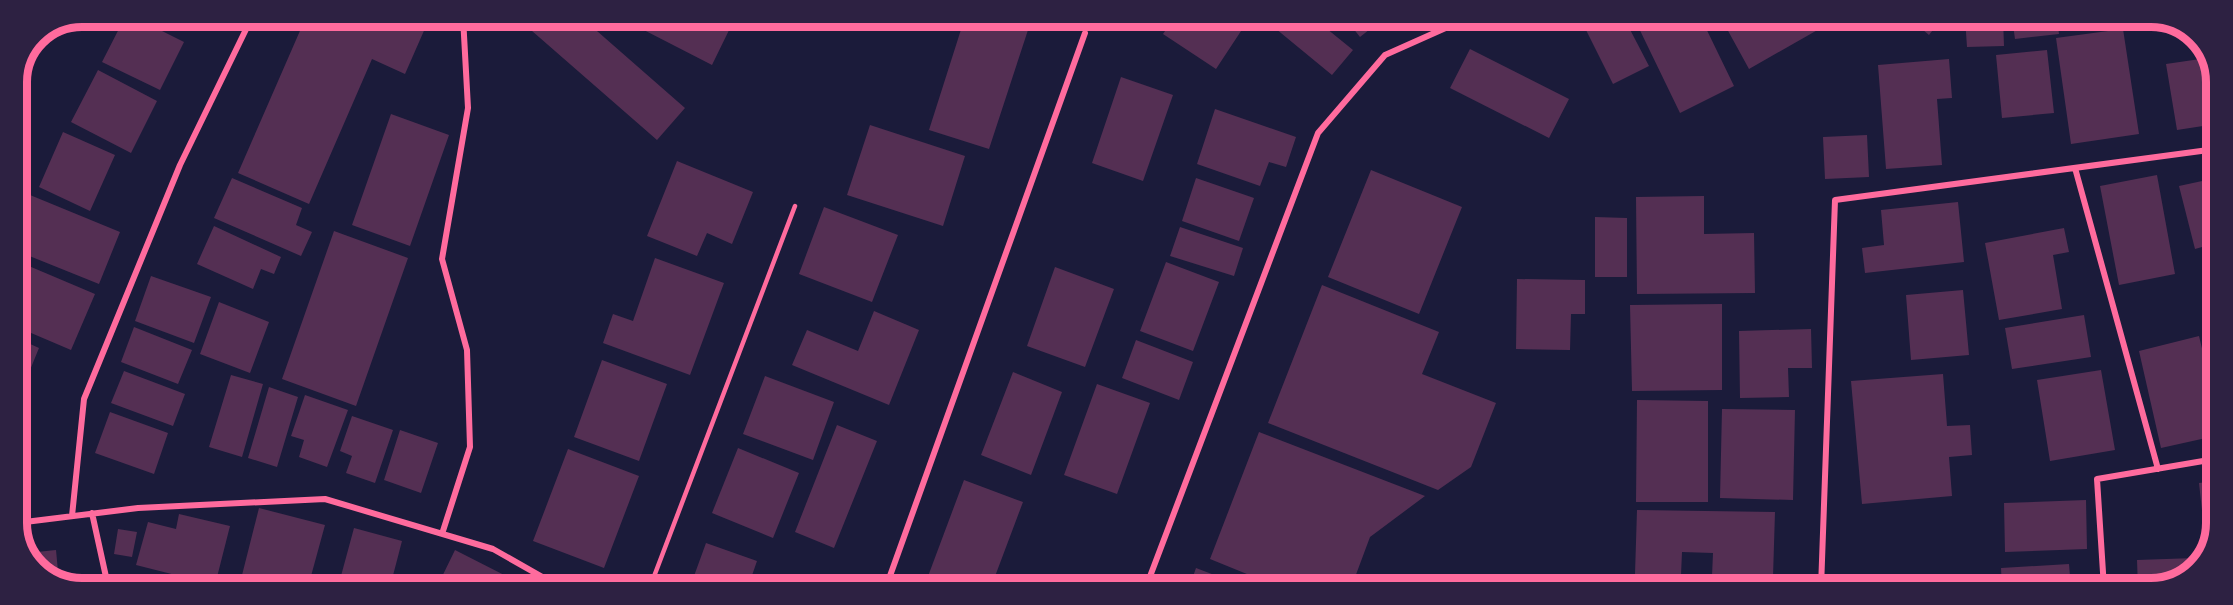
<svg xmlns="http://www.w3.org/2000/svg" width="2233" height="605" font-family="'PT Sans',sans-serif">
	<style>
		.building { fill: #542f53 }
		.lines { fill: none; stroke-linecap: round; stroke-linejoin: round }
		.service { stroke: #ff6b9d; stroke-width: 4.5 }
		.minor { stroke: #ff6b9d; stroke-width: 6 }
		.rim { fill: none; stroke: #ff6b9d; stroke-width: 8 }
	</style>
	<rect width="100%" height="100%" fill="#1b1b3a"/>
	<path class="building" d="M125,17h9l50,25 -24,48 -58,-28z
		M157,17h41l-7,14z
		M306,17h25l23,10 4,-10h72l-25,57 -33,-15 -63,145 -71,-31z
		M516,17h65l104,91 -28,32z
		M643,17h81l9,5 -21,43 -74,-38z
		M965,17h26l37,13 -39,119 -60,-19z
		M1174,18h20l4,2 1,-2h29l15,10 -27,41 -53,-35z
		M1242,18h17l-6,8z
		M1266,18h52l-2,2 37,30 -21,25 -68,-56z
		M1345,18h39l-24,19z
		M1580,18h44l25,48 -36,18z
		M1634,18h67l33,68 -54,27z
		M1721,18h95l5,10 -72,41z
		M1909,18h33l-13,17z
		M1965,18h38l1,28 -37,1z
		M2012,18l45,1 2,15 -44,5z
		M2123,29l16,105 -68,10 -15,-106z
		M1470,49l99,50 -20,39 -99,-50z
		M2047,50l7,63 -52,5 -6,-63z
		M2207,58l9,66 -39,6 -11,-66z
		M1949,59l3,39 -15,1 5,66 -56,4 -8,-104z
		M98,70l59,31 -26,52 -60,-31z
		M1121,77l52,18 -30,86 -51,-18z
		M1215,109l81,28 -10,30 -17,-5 -9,24 -63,-22z
		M391,114l58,21 -39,111 -58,-21z
		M870,125l95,31 -22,70 -96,-31z
		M63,132l52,23 -25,56 -51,-24z
		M1867,135l2,42 -44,2 -2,-42z
		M677,161l76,31 -21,52 -25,-11 -10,23 -50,-20z
		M1371,170l91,37 -43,107 -91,-37z
		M2157,175l18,99 -56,11 -19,-99z
		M232,178l70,30 -6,17 16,7 -11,24 -87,-38z
		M1196,178l58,20 -15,43 -57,-20z
		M2216,178v65l-21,6 -16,-63z
		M30,195l90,37 -21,52 -82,-33v-23z
		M1704,196v38l50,-1 1,60 -118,1 -1,-97z
		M1958,202l6,60 -99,11 -3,-25 22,-3 -3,-35z
		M824,207l74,28 -26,67 -73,-28z
		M1595,217l32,1v59h-32z
		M214,226l67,31 -7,17 -13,-5 -8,20 -56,-25z
		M1180,227l63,21 -9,28 -64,-20z
		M2064,228l5,24 -16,3 9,54 -63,11 -14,-77z
		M334,231l74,27 -52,148 -74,-27z
		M655,258l69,25 -34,92 -87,-32 10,-29 20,7z
		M17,261l78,33 -24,56 -54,-23z
		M1166,262l53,20 -26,69 -53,-20z
		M1055,267l59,22 -29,78 -58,-21z
		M151,276l60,21 -17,46 -59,-22z
		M1517,279l68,1v34h-14l-1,36 -54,-1z
		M1322,285l117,47 -17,42 74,29 -25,64 -33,23 -170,-67z
		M1963,290l6,65 -58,5 -5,-65z
		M219,302l50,20 -19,51 -50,-19z
		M1722,304v86l-90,1 -2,-86z
		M874,311l45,19 -30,75 -97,-40 15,-35 51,21z
		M2084,315l7,42 -79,12 -7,-41z
		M134,327l58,23 -14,34 -57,-22z
		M1811,329l1,39h-24l1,29 -49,1 -1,-67z
		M2199,336l16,66v34l-54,12 -22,-97z
		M17,338l22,10 -22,54z
		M1136,340l57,22 -14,38 -57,-22z
		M602,360l65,24 -28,77 -65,-24z
		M2101,370l14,80 -65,11 -13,-81z
		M124,371l61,23 -12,32 -62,-23z
		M1013,372l49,20 -31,83 -50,-20z
		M1943,374l4,52 23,-1 2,30 -23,2 3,39 -90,8 -11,-123z
		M231,375l32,9 -21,73 -33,-10z
		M765,376l69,26 -21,58 -70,-26z
		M1097,384l53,19 -33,91 -53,-19z
		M269,387l29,10 -21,70 -29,-9z
		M305,395l43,15 -21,57 -28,-10 5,-17 -13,-4z
		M1637,400l71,1v101h-72z
		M1722,409l73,1 -2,90 -73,-2z
		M110,412l58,21 -14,41 -59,-21z
		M352,416l41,14 -18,53 -29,-10 6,-17 -12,-5z
		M837,425l40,16 -43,107 -39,-16z
		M400,430l38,13 -17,50 -37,-13z
		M1259,432l166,64 -55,41 -19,51h-70l-71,-29z
		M738,448l61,25 -26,65 -61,-25z
		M568,449l71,27 -35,92 -71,-27z
		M964,480l59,22 -32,85h-67z
		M2215,481l-1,56 -9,1 -6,-55z
		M2086,500l1,49 -82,3 -1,-49z
		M259,508l66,17 -17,62h-69z
		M1637,510l138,2 -2,65 -61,-1 1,-23 -31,-1 -1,23 -46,-1z
		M179,514l51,12 -15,59 -79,-20 12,-43 28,7z
		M354,528l48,13 -12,46h-52z
		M118,529l19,3 -5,25 -18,-3z
		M706,543l51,18 -9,26h-58z
		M56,550l3,32 -26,-16 -6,-13z
		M455,550l73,37h-91z
		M2195,558v11l-4,6 -40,13h-13l-1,-28z
		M2069,564l2,24h-69l-1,-20z
		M1196,568l50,19v1h-57z
		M137,575l43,11h-46z"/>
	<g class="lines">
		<path class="service" d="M650,587l145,-381"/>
		<path class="minor" d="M2075,168l83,301
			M92,513l16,73
			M72,516l12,-117 96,-234 72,-148
			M17,523l121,-15 187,-9 168,50 67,38
			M442,534l28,-87 -3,-97 -25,-91 26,-151 -5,-91
			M886,587l199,-554
			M1146,587l172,-454 67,-78 83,-37
			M1821,588l14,-388 381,-51
			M2104,588l-7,-109 118,-20"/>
	</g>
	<path d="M0 0H2233V605H0ZM82 27H2151A55 55 0 0 1 2206 82V523A55 55 0 0 1 2151 578H82A55 55 0 0 1 27 523V82A55 55 0 0 1 82 27Z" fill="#2d2142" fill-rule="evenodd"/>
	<path class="rim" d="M82 27H2151A55 55 0 0 1 2206 82V523A55 55 0 0 1 2151 578H82A55 55 0 0 1 27 523V82A55 55 0 0 1 82 27Z"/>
</svg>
